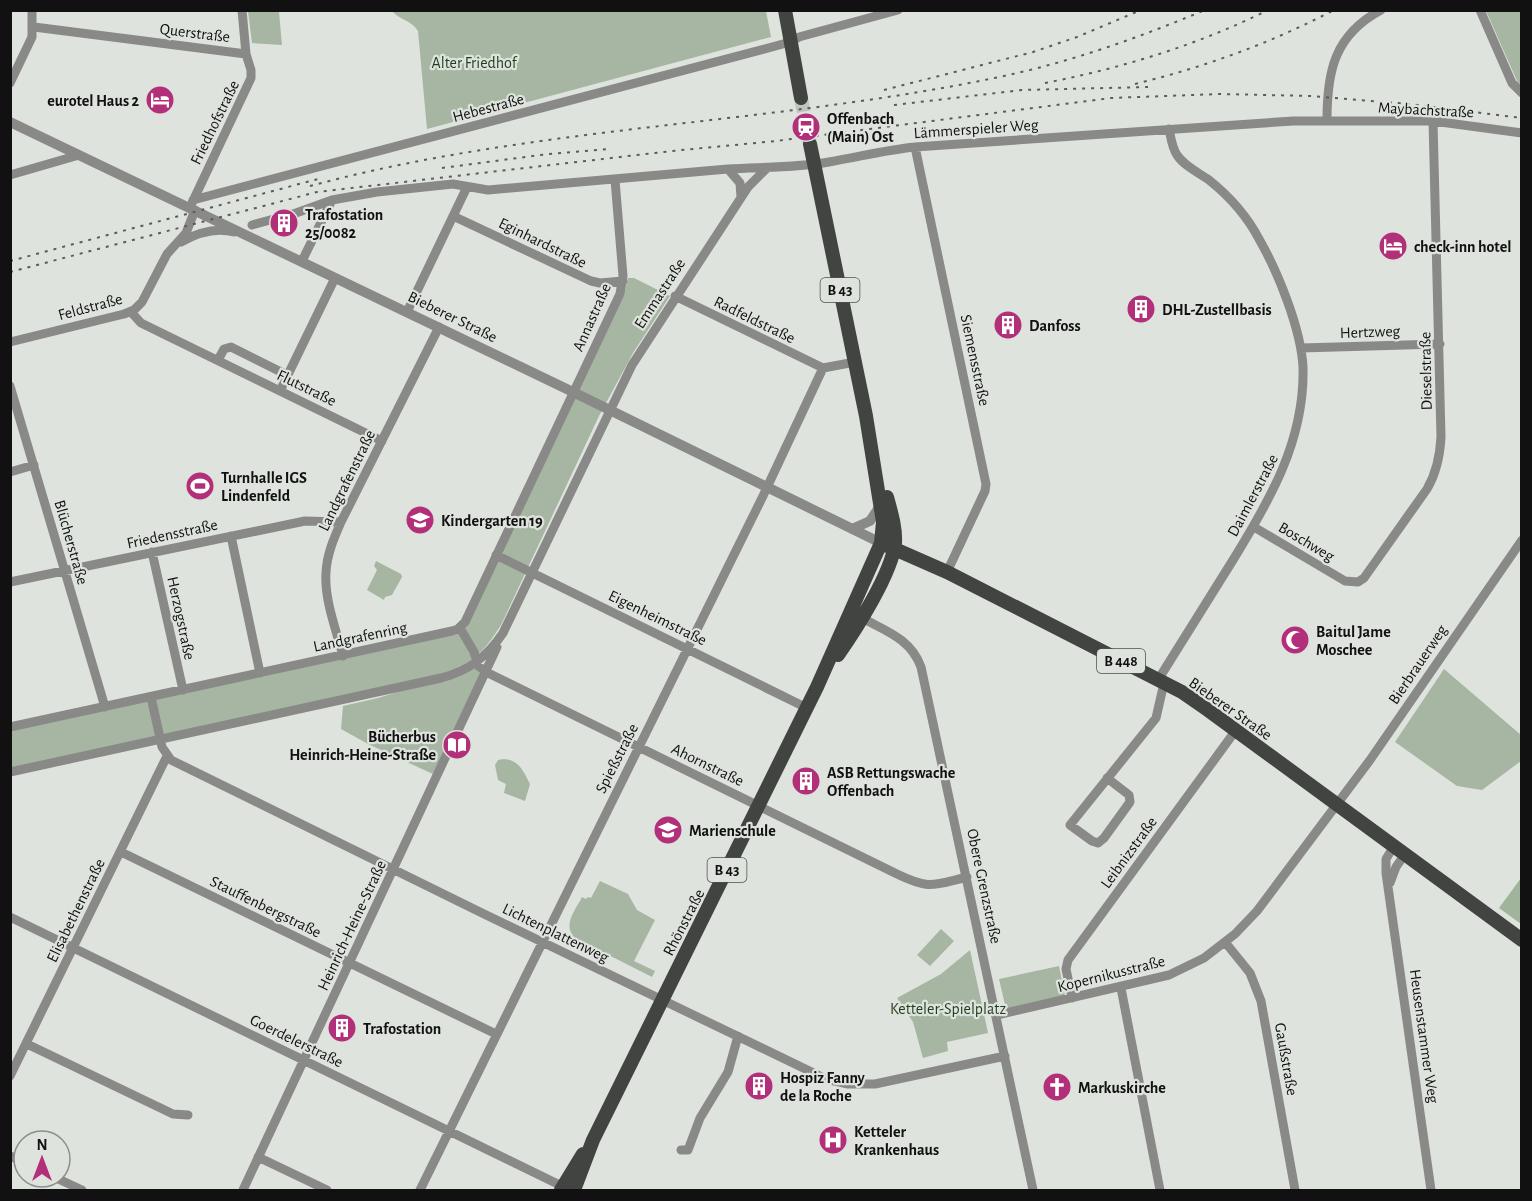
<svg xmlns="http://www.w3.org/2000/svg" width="1532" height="1201" font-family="'Alegreya Sans',sans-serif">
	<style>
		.green { fill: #a6b6a2 }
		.forest { fill: #9fb49b }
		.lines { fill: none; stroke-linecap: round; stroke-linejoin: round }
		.primary-tunnel { stroke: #c0c4bf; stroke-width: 14; stroke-dasharray: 14 7; stroke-linecap: butt }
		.minor { stroke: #898a88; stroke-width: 9 }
		.tertiary { stroke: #898a88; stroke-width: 10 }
		.primary { stroke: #414441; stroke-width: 14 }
		.rail { stroke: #5a5c59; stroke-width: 2; stroke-dasharray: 3 6; stroke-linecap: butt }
		.labels { text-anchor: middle; stroke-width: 4.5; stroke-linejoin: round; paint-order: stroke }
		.shield { fill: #dfe3de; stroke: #4e504e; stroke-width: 1.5 }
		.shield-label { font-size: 15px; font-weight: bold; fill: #101110 }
		.street-label { font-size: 16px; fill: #101110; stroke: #dfe3de }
		.park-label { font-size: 16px; fill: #1e3e18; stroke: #dfe3de }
		.poi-label { font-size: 16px; font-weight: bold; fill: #101110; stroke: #dfe3de; text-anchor: start }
	</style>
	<rect width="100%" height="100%" fill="#dfe3de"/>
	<path class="green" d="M248,11h42l-11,1 3,33 -30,-2z
		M392,11h374l5,26 -344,92 -9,-98c-7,-11 -18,-11 -26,-20z
		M1486,11h35v78l-3,-6z
		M628,278h6l36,18 -37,57 -34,63 -98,209c-19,30 -29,38 -62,50l-428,94 -1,-38 446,-98 10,-5 158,-332z
		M376,561l25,13 1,3 -10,18 -7,2 -1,3 -17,-10 10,-20 -3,-4z
		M472,669h3l6,5 -46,101 -67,-31 -27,-15 2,-23 35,-8z
		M1444,669l77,66v26l-39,29 -25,-4 -62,-44z
		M504,759c15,1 20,13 26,25l-5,17 -21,-8 2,-9 -8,-4 -3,-15 3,-5z
		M600,881l28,13 9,16 18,10 -21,41 21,10 -3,6 -77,-39c-13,-13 0,-27 7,-41l4,2 2,-2 3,1z
		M941,929l13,12 -24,25 -13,-11z
		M970,950l18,83 -41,9 1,9 -25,7 -10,-36 -16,-24 44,-24z
		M1059,966l6,30 -59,13 -7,-30z"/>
	<path class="forest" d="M1521,878v46l-22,-16z"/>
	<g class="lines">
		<path class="primary-tunnel" d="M801,98l9,46"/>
		<path class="minor" d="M1480,10l32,73 10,10
			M34,27l212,27
			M10,83l22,-46v-27
			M1327,120c0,-48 7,-85 54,-110
			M915,147l71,337 -1,7 -38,81
			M728,169l12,14 1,14
			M10,175l69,-20
			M193,200l579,-153 18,-5 9,-5 99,-27
			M192,203l59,-125v-8l-5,-16 -4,-44
			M453,216l138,65 9,2 23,-2
			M252,225l44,-12 36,-13 45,-8 76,-8 35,6 240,-21c34,-2 67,-1 101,-7 30,-5 56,-12 86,-15l378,-26h140l89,12
			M181,242c16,-9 34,-15 53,-10
			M302,261l30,-61
			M675,296l148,72
			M131,312l10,11 241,118
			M407,312l60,-125
			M10,342l114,-28 10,-4 8,-8 25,-48 19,-21 9,-23
			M1301,348l139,-4
			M218,360l6,-11 7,-2 56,28
			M823,368l32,-6
			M10,386l95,321
			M280,391l55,-113
			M10,472l24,-7
			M1254,527l91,54 13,1 6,-4 63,-89c10,-17 13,-33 14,-52l-8,-316
			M231,536l29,137
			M152,552l31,138
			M496,555l311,153
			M10,582l295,-61 36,1
			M862,618c24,13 49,21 59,49l112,523
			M460,628l14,24 4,14 8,6 411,202c33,16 36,11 70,3
			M343,656c-7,-27 -19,-57 -17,-84 1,-18 8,-34 15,-50l98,-195
			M1158,680c25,-40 50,-80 75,-120 37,-60 72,-120 70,-193 -2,-38 -25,-95 -44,-128 -12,-23 -30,-43 -50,-59 -10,-7 -25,-14 -32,-25 -5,-7 -6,-17 -8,-26
			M151,697l11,50 9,13 311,153 344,166 22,5h27l130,-28
			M10,727l442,-96 6,-2 7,-7 155,-328 3,-18 -8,-96
			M10,772l431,-94c27,-7 46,-21 62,-45l129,-268 116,-178 18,-18
			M1107,778l22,17 1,7 -26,36 -6,5 -6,-2 -22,-16 86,-107 8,-35
			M1394,846l-8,13v14l45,317
			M121,852l375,182
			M1390,883l6,-16 9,-13
			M10,917l558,272
			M1225,942l25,31 11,28 34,189
			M1121,988l39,202
			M1072,998l-6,-29 2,-9 168,-230
			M997,1015l172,-40 35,-17 31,-24 22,-23 113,-151 152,-220
			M27,1044l146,70 15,1
			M10,1076l157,-320
			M681,1150h7l12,-32 28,-46 10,-36
			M10,1156l14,6
			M258,1157l69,33
			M54,1177l28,13
			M243,1190l254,-543
			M420,1190l343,-694 60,-128"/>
		<path class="tertiary" d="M10,122l563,270 308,151
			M852,529l18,-8 10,-15"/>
		<path class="primary" d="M785,10l16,88
			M881,543l66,29 235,120 26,18 314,230
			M838,655c18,-26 54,-82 57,-112 1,-15 -4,-31 -8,-46
			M561,1190l22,-36
			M574,1190l19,-50 224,-453 64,-144 2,-21 -17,-106 -56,-272"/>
		<path class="rail" d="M1045,83c77,-15 153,-38 223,-73
			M1135,84c70,-17 136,-41 199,-74
			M884,90l149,-38 44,-15 64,-27
			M894,105l128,-15 126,-3
			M442,168l106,-14 61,-5
			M310,186c230,-62 471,-61 703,-112 66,-15 130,-38 192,-64
			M10,261l308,-82
			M10,272l307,-80 355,-41 104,-10 335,-43 109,-4 91,2 98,8 113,14"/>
	</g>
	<defs>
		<g id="hotel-disc" transform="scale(1.5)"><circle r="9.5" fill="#b22f79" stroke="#dfe3de"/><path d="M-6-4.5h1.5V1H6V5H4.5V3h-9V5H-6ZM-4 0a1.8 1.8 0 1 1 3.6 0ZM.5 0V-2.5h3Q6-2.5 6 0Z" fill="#fff"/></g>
		<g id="station-disc" transform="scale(1.5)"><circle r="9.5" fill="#b22f79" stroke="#dfe3de"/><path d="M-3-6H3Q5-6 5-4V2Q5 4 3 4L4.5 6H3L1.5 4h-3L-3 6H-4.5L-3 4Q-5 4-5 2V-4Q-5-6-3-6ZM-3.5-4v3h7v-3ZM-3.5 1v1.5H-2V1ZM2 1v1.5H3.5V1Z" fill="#fff"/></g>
		<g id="building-disc" transform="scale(1.5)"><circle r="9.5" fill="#b22f79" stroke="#dfe3de"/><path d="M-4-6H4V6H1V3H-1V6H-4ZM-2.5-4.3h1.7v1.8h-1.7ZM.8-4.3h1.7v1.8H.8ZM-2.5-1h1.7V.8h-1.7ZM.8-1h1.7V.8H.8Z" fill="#fff"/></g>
		<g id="stadium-disc" transform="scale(1.5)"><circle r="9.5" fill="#b22f79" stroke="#dfe3de"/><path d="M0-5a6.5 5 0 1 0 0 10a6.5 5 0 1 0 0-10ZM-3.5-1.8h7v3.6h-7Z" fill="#fff"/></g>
		<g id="school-disc" transform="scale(1.5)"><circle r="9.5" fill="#b22f79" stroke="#dfe3de"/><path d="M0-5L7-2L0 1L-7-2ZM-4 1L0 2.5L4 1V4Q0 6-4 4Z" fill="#fff"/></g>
		<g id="mosque-disc" transform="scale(1.5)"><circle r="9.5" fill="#b22f79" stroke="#dfe3de"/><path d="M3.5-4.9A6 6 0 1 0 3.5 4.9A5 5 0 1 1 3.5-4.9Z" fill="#fff"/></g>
		<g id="library-disc" transform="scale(1.5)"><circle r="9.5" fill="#b22f79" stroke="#dfe3de"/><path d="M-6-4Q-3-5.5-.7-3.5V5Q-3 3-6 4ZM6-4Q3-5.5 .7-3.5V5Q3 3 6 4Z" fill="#fff"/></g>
		<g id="church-disc" transform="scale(1.5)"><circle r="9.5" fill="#b22f79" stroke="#dfe3de"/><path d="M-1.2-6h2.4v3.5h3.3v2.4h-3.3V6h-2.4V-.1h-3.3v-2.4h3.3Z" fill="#fff"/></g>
		<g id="hospital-disc" transform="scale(1.5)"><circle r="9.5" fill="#b22f79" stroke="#dfe3de"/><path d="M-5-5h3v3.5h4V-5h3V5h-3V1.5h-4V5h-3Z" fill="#fff"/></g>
	</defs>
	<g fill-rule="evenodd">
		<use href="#hotel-disc" x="160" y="100"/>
		<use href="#station-disc" x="806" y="127"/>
		<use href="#building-disc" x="284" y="223"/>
		<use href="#hotel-disc" x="1393" y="246"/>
		<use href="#building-disc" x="1141" y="309"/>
		<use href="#building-disc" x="1008" y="325"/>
		<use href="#stadium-disc" x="200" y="486"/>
		<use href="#school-disc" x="420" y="520"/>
		<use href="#mosque-disc" x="1295" y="640"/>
		<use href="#library-disc" x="457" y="745"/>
		<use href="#building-disc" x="806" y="781"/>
		<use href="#school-disc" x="668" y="830"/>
		<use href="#building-disc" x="342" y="1028"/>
		<use href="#building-disc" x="759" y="1086"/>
		<use href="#church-disc" x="1057" y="1087"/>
		<use href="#hospital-disc" x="833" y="1140"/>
	</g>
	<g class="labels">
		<g class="shield">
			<rect x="820.5" y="278" width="39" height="24" rx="4.5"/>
			<rect x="1097" y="649" width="48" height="24" rx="4.5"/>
			<rect x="707.5" y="858" width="39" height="24" rx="4.5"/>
		</g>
		<g class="shield-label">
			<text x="840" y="295">B 43</text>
			<text x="1121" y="666">B 448</text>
			<text x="727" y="875">B 43</text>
		</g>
		<g class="street-label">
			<text transform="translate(195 32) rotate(7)" y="6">Querstraße</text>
			<text transform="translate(488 107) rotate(-15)" y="6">Hebestraße</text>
			<text transform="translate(1426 109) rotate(3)" y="6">Maybachstraße</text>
			<text transform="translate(214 122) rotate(-64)" y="6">Friedhofstraße</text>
			<text transform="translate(976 128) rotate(-4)" y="6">Lämmerspieler Weg</text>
			<text transform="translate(543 242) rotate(26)" y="6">Eginhardstraße</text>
			<text transform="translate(659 293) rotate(-57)" y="6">Emmastraße</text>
			<text transform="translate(90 306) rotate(-15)" y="6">Feldstraße</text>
			<text transform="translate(453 316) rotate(26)" y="6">Bieberer Straße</text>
			<text transform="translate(591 317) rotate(-66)" y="6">Annastraße</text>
			<text transform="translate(755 319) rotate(26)" y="6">Radfeldstraße</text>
			<text transform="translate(1370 331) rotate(-2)" y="6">Hertzweg</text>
			<text transform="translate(976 360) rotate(78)" y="6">Siemensstraße</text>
			<text transform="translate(1425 371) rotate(-91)" y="6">Dieselstraße</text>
			<text transform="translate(307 387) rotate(26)" y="6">Flutstraße</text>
			<text transform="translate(346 480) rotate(-64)" y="6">Landgrafenstraße</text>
			<text transform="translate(1252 495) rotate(-62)" y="6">Daimlerstraße</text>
			<text transform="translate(172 533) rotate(-12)" y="6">Friedensstraße</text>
			<text transform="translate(1307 541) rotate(31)" y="6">Boschweg</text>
			<text transform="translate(72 542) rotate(74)" y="6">Blücherstraße</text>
			<text transform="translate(658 617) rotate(26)" y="6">Eigenheimstraße</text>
			<text transform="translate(182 618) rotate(78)" y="6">Herzogstraße</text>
			<text transform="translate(360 636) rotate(-12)" y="6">Landgrafenring</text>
			<text transform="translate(1417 664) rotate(-56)" y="6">Bierbrauerweg</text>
			<text transform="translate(1231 708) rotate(35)" y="6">Bieberer Straße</text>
			<text transform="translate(616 758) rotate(-63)" y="6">Spießstraße</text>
			<text transform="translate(708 764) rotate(26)" y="6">Ahornstraße</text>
			<text transform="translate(1128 852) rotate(-54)" y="6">Leibnizstraße</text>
			<text transform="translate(985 886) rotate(78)" y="6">Obere Grenzstraße</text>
			<text transform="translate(266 906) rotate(26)" y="6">Stauffenbergstraße</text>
			<text transform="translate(75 910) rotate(-64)" y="6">Elisabethenstraße</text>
			<text transform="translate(683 922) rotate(-63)" y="6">Rhönstraße</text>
			<text transform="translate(351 925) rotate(-65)" y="6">Heinrich-Heine-Straße</text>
			<text transform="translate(556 932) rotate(26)" y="6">Lichtenplattenweg</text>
			<text transform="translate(1111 973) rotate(-14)" y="6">Kopernikusstraße</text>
			<text transform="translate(1425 1036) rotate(82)" y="6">Heusenstammer Weg</text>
			<text transform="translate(297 1040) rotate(26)" y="6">Goerdelerstraße</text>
			<text transform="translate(1287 1059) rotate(80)" y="6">Gaußstraße</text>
		</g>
		<g class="park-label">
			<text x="474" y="68">Alter Friedhof</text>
			<text x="948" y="1014">Ketteler-Spielplatz</text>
		</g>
		<g class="poi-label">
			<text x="139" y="106" text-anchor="end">eurotel Haus 2</text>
			<text x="827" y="124">Offenbach<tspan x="827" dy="18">(Main) Ost</tspan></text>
			<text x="305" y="220">Trafostation<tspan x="305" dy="18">25/0082</tspan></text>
			<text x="1414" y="252">check-inn hotel</text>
			<text x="1162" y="315">DHL-Zustellbasis</text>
			<text x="1029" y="331">Danfoss</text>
			<text x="221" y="483">Turnhalle IGS<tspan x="221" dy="18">Lindenfeld</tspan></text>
			<text x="441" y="526">Kindergarten 19</text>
			<text x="1316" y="637">Baitul Jame<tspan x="1316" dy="18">Moschee</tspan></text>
			<text x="436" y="742" text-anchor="end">Bücherbus<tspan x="436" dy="18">Heinrich-Heine-Straße</tspan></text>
			<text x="827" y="778">ASB Rettungswache<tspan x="827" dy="18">Offenbach</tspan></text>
			<text x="689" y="836">Marienschule</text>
			<text x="363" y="1034">Trafostation</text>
			<text x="780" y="1083">Hospiz Fanny<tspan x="780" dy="18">de la Roche</tspan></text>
			<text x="1078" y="1093">Markuskirche</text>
			<text x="854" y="1137">Ketteler<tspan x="854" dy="18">Krankenhaus</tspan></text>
		</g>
	</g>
	<rect width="1532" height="1201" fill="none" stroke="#101110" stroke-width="24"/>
	<g transform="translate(42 1159)"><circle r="28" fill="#dfe3de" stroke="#8c8f8c" stroke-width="1.5"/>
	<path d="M0-4.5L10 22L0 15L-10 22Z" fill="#b22f79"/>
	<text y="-9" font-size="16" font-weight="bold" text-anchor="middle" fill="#101110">N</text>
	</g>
</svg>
